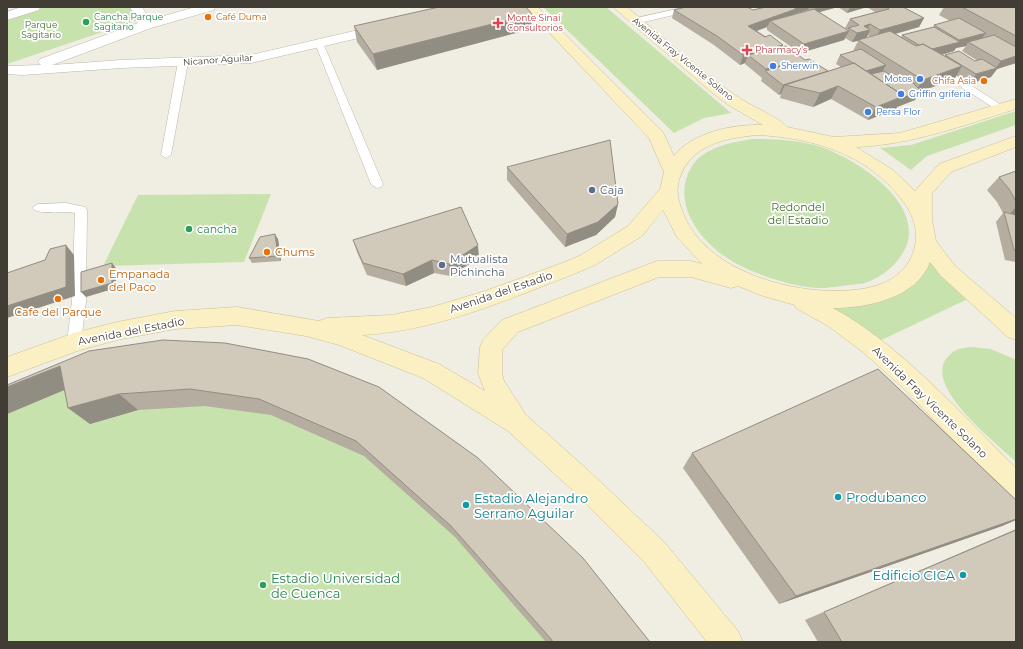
<svg xmlns="http://www.w3.org/2000/svg" width="1023" height="649" font-family="Montserrat,sans-serif">
	<style>
		.green { fill: #c8e2ae }
		.lines { fill: none; stroke-linecap: round; stroke-linejoin: round }
		.service-casing { stroke: #beb8aa; stroke-width: 1 }
		.minor-casing { stroke: #beb8aa; stroke-width: 1 }
		.secondary-casing { stroke: #cdc196; stroke-width: 1 }
		.service { fill: #fff; fill-rule: evenodd }
		.minor { fill: #fff; fill-rule: evenodd }
		.secondary { fill: #faf0c3; fill-rule: evenodd }
		.wall { fill: #b4ada0; fill-rule: evenodd }
		.shaded-wall { fill: #928d82 }
		.building { fill: #d1c9ba; stroke: #928d82 }
		.food-dot { fill: #e8710a; stroke: #fff; stroke-width: 1.5 }
		.leisure-dot { fill: #2e9e5b; stroke: #fff; stroke-width: 1.5 }
		.health-dot { fill: #e0444e; stroke: #fff; stroke-width: 1.5 }
		.shop-dot { fill: #3f7fe0; stroke: #fff; stroke-width: 1.5 }
		.service-dot { fill: #5c6f8a; stroke: #fff; stroke-width: 1.5 }
		.culture-dot { fill: #0f9aa8; stroke: #fff; stroke-width: 1.5 }
		.labels { text-anchor: middle; stroke-width: 3.5; stroke-linejoin: round; paint-order: stroke }
		.far-leisure-label { font-size: 9px; fill: #27864d; stroke: #fff; text-anchor: start }
		.far-food-label { font-size: 9px; fill: #c56008; stroke: #fff; text-anchor: start }
		.far-health-label { font-size: 9px; fill: #be3a42; stroke: #fff; text-anchor: start }
		.far-park-label { font-size: 9px; fill: #426e2c; stroke: #fff }
		.far-street-label { font-size: 9px; fill: #423d34; stroke: #fff }
		.far-shop-label { font-size: 9px; fill: #366cbe; stroke: #fff; text-anchor: start }
		.service-label { font-size: 11px; fill: #4e5e75; stroke: #fff; text-anchor: start }
		.park-label { font-size: 11px; fill: #426e2c; stroke: #fff }
		.leisure-label { font-size: 11px; fill: #27864d; stroke: #fff; text-anchor: start }
		.food-label { font-size: 11px; fill: #c56008; stroke: #fff; text-anchor: start }
		.street-label { font-size: 11px; fill: #423d34; stroke: #fff }
		.near-culture-label { font-size: 13px; fill: #0d838f; stroke: #fff; text-anchor: start }
		.near-leisure-label { font-size: 13px; fill: #27864d; stroke: #fff; text-anchor: start }
	</style>
	<rect width="100%" height="100%" fill="#f0ede3"/>
	<path class="green" d="M40,7h96l11,10 -140,47v-46z
		M543,7h63l125,106 -27,5 -30,15z
		M1016,111v14l-89,31 -16,14 -31,-22 31,-3z
		M752,139c22,0 44,1 66,7 41,13 120,65 80,114 -9,11 -25,23 -40,24 -11,1 -22,3 -33,4 -25,1 -59,-10 -82,-21 -30,-14 -64,-47 -58,-83 2,-10 7,-21 16,-28 15,-11 33,-14 51,-17z
		M271,194l-27,68 -141,4 35,-71z
		M927,244l47,52 -103,49 -73,-47 103,-14z
		M971,347l20,2 25,11v102c-20,-20 -103,-82 -63,-110 5,-4 12,-4 18,-5z
		M238,361l399,281h-630v-230l101,-43z"/>
	<g class="lines">
		<g class="service-casing">
			<path id="service" d="M686,7h15l-1,2 -65,15 -4,-3 1,-2z
				M319,40l4,3 60,141 -2,3 -4,1 -6,-4 -56,-141z
				M183,59l5,3 -17,93 -5,3 -5,-3 17,-93z
				M938,65l3,1 65,42 -1,2h-8l-62,-40v-4z
				M66,203l19,4 2,3 -1,91 -5,41 -2,4 -5,2 -5,-2 -2,-4 5,-41 3,-88c-10,-2 -39,2 -43,-5l6,-4z"/>
		</g>
		<g class="minor-casing">
			<path id="minor" d="M21,7h19l-1,3 -32,10v-8z
				M130,7h12l8,13 45,-13h20l-1,3 -63,18 -99,37 69,-5 130,-5 133,-31 5,1 2,3 -2,3 -138,32 -130,5 -98,7 -16,-1v-8l34,-1 -3,-3 2,-3 98,-36z"/>
		</g>
		<g class="secondary-casing">
			<path id="secondary" d="M525,7h13l125,125 11,24c19,-24 59,-32 89,-31l-33,-19 -20,-15 -97,-84h14c37,31 73,65 114,92 9,6 42,21 46,28l47,10 66,-4 116,-34v10c-52,16 -104,36 -160,38l37,23 22,21 24,-27 77,-28v11l-65,25 -19,21v27l4,21 19,25 61,52v22l-8,-3 -67,-61 -11,-14c-13,36 -63,46 -97,46 68,37 128,106 183,160v31l-9,-4 -106,-109 -38,-34 -35,-26 -32,-18 -1,-3 -32,-9 -25,-10 -7,2 -40,-11h-32l-141,55 -16,18v23l2,8 22,34 63,56 76,72 73,88 5,11h-36l-62,-79 -74,-74 -63,-58 -85,-53 -84,-33 -33,-9 -69,-11 -62,4 -58,11 -40,11 -70,26v-20l67,-24 43,-11 58,-11 62,-4 82,14 8,-3 64,-3 41,-8 53,-16 80,-29 16,-7 47,-29 32,-37 4,-17 -15,-34zM758,135c55,3 110,19 144,65 12,15 18,34 11,53 -9,25 -34,35 -60,37 -57,6 -150,-18 -171,-80 -4,-10 -6,-20 -3,-30 11,-36 47,-42 79,-45zM663,210l14,27 25,27 -11,-3h-34l-155,59 -19,20 -3,7 -2,26 7,18 -46,-27 -77,-29c76,-4 147,-36 217,-63l16,-7 47,-29z"/>
		</g>
		<use href="#service" class="service"/>
		<use href="#minor" class="minor"/>
		<use href="#secondary" class="secondary"/>
	</g>
	<path class="wall" d="M766,7h137l21,11 -5,9 -23,7 5,3 1,-2 31,-8 1,-2 16,-4 -11,-6 5,-8h72v56l-19,6 -6,8 -22,7 -13,-9 -2,5 -33,11 -6,9 -18,7 -1,2 -28,11 -37,-21 -18,8 -33,-9 1,-4 -2,1 -18,-14 1,-3 -17,-14v-1l-5,2 -26,-20 -42,-27 2,-8h79zM838,7l9,6 20,-6 8,5 -25,7 -5,9 3,2h-1l-29,-18zM808,10l1,1 -15,4v-1zM767,27v3l33,23 44,-13 1,-2 7,4 6,-1 -5,10 -13,4 -4,9 5,3 -13,4 -23,-11 -48,-29zM868,35l3,2 -5,1zM966,46l-4,5 16,10h-3l-30,-6 -1,1 -2,-1 12,-4 2,-3z
		M354,26l177,3 -154,41 -20,-28z
		M507,167l111,37 -3,13 -19,18 -31,12 -58,-67z
		M1016,171v91l-11,-2 -9,-38 7,-9 -6,-11 -10,-12 12,-13z
		M278,239l3,22 -29,2 -3,-5z
		M353,240l126,18 -29,18 -16,-3 -28,13 -39,-11 -10,-23z
		M225,343l425,299h-104l-91,-105 -91,-81 -93,-41 -66,-9 -67,4 -48,14 -22,-16 -4,-18 -57,24v-29z
		M692,453l324,47v20l-14,6 -223,78 -96,-136z
		M1016,529v113h-198l-13,-22z"/>
	<path class="shaded-wall" d="M795,7h14l-1,3 -14,4 -2,4 -22,3 -3,6 -22,8 3,-9 45,-16z
		M816,7h22l-25,7z
		M850,7h17l-20,6z
		M532,14l-1,15 -154,41 -4,-16z
		M924,18l-5,9 -44,12 5,-9z
		M870,24l-4,7 4,-1 -4,9 -14,3 5,-9 7,-7z
		M849,31l-5,9 -44,13 4,-9z
		M986,33l-7,9h-11l-2,4 -10,2 -2,3 -32,9 5,-10 30,-7 2,-3z
		M783,45l-3,9 -32,1 -3,8 -5,2 3,-10z
		M1016,56v7l-19,6 -6,8 -22,7 7,-10 19,-5 6,-8z
		M792,63l-27,9 1,-3z
		M886,65l-5,9 -11,3 -5,-6z
		M962,66l-8,14 -40,13 9,-13z
		M783,85h2l-4,9 -2,1z
		M838,86l-7,13 -18,8 7,-14z
		M921,91l-6,9 -18,7 -1,2 -28,11 8,-13 28,-11z
		M618,204l-3,13 -19,18 -31,12 2,-13z
		M1016,207v9l-10,2z
		M275,234l3,5 3,22 -3,-5z
		M66,245l8,10 1,41 -68,22v-12z
		M478,245l1,13 -29,18 -1,-12z
		M432,260l2,13 -28,13 -3,-12z
		M112,263l4,5v20l-30,9 -5,-5z
		M60,366l21,17 -74,31v-27z
		M119,394l19,16 -48,14 -22,-16z
		M1016,519v1l-14,6 -223,78 17,-8z"/>
	<path class="building" d="M439,7h87l6,7 -159,40 -19,-28z
		M686,7h61l6,3 13,-3h27l3,2 -48,17 17,11 5,-2 13,10 -40,10 -26,-19 -43,-26z
		M886,7h17l21,11 -44,12 -10,-6 -6,2 6,4 -13,3 -9,-5 11,-3 -9,-6 39,-10z
		M962,7h54v29z
		M814,9l35,22 -45,13 -34,-23z
		M959,18l27,15 -27,7 -25,-15z
		M934,27l26,15 -28,7 -9,-5 -4,1 -17,-10z
		M890,31l26,15 7,-2 39,22 -39,14 -65,-40z
		M994,35l22,12v9l-15,5 -33,-19z
		M786,46l19,14 4,-1 19,12 -45,14 -18,-14 27,-8 -26,6 -18,-14z
		M861,49l25,16 -20,6 -12,-8h-1l-13,-8z
		M959,51l16,10 7,-2 15,9 -21,6 -31,-19z
		M854,63l50,33 -28,11 -38,-21 -18,7 -35,-8z
		M884,71l9,6 5,-1 13,5 10,10 -19,7 2,-2 -33,-22z
		M610,140l8,64 -20,18 -31,12 -60,-67z
		M1016,171v30l-7,-12 -10,-12z
		M461,207l17,38 -29,19 -17,-4 -29,14 -40,-11 -10,-23z
		M1004,212l12,3v36l-2,-1z
		M275,234l3,22 -29,2 11,-21z
		M66,245v42l-59,19v-33l38,-13 5,-11z
		M112,263v20l-31,9v-20z
		M163,340l62,3 83,16 71,28 99,71 105,100 67,84h-97l-2,-3 -100,-113 -95,-85 -97,-42 -69,-10 -71,5 -51,14 -8,-42 -53,21v-2l82,-34z
		M878,369l138,131v19l-220,77 -104,-143z
		M1016,530v112h-174l-18,-30z"/>
	<g class="food-dot">
		<circle cx="208" cy="17" r="4"/>
		<circle cx="984" cy="81" r="4"/>
		<circle cx="267" cy="252" r="4"/>
		<circle cx="101" cy="280" r="4"/>
		<circle cx="58" cy="299" r="4"/>
	</g>
	<g class="leisure-dot">
		<circle cx="86" cy="22" r="4"/>
		<circle cx="189" cy="229" r="4"/>
		<circle cx="263" cy="585" r="4"/>
	</g>
	<g class="health-dot">
		<path d="M496 17h4v4h4v4h-4v4h-4v-4h-4v-4h4z"/>
		<path d="M745 44h4v4h4v4h-4v4h-4v-4h-4v-4h4z"/>
	</g>
	<g class="shop-dot">
		<circle cx="773" cy="66" r="4"/>
		<circle cx="920" cy="79" r="4"/>
		<circle cx="901" cy="94" r="4"/>
		<circle cx="868" cy="112" r="4"/>
	</g>
	<g class="service-dot">
		<circle cx="592" cy="190" r="4"/>
		<circle cx="442" cy="265" r="4"/>
	</g>
	<g class="culture-dot">
		<circle cx="838" cy="497" r="4"/>
		<circle cx="466" cy="505" r="4"/>
		<circle cx="963" cy="575" r="4"/>
	</g>
	<g class="labels">
		<g class="far-leisure-label">
			<text x="94" y="20">Cancha Parque<tspan x="94" dy="10">Sagitario</tspan></text>
		</g>
		<g class="far-food-label">
			<text x="216" y="20">Café Duma</text>
			<text x="976" y="84" text-anchor="end">Chifa Asia</text>
		</g>
		<g class="far-health-label">
			<text x="507" y="21">Monte Sinaí<tspan x="507" dy="10">Consultorios</tspan></text>
			<text x="755" y="53">Pharmacy's</text>
		</g>
		<g class="far-park-label">
			<text x="41" y="28">Parque<tspan x="41" dy="10">Sagitario</tspan></text>
		</g>
		<g class="far-street-label">
			<text transform="translate(683 59) rotate(39)" y="3">Avenida Fray Vicente Solano</text>
			<text transform="translate(218 60) rotate(-4)" y="3">Nicanor Aguilar</text>
		</g>
		<g class="far-shop-label">
			<text x="781" y="69">Sherwin</text>
			<text x="912" y="82" text-anchor="end">Motos</text>
			<text x="909" y="97">Griffin griferia</text>
			<text x="876" y="115">Persa Flor</text>
		</g>
		<g class="service-label">
			<text x="600" y="194">Caja</text>
			<text x="450" y="263">Mutualista<tspan x="450" dy="13">Pichincha</tspan></text>
		</g>
		<g class="park-label">
			<text x="798" y="211">Redondel<tspan x="798" dy="13">del Estadio</tspan></text>
		</g>
		<g class="leisure-label">
			<text x="197" y="233">cancha</text>
		</g>
		<g class="food-label">
			<text x="275" y="256">Chums</text>
			<text x="109" y="278">Empanada<tspan x="109" dy="13">del Paco</tspan></text>
			<text x="58" y="316" text-anchor="middle">Cafe del Parque</text>
		</g>
		<g class="street-label">
			<text transform="translate(501 292) rotate(-19)" y="4">Avenida del Estadio</text>
			<text transform="translate(131 331) rotate(-11)" y="4">Avenida del Estadio</text>
			<text transform="translate(930 402) rotate(44)" y="4">Avenida Fray Vicente Solano</text>
		</g>
		<g class="near-culture-label">
			<text x="846" y="502">Produbanco</text>
			<text x="474" y="503">Estadio Alejandro<tspan x="474" dy="15">Serrano Aguilar</tspan></text>
			<text x="955" y="580" text-anchor="end">Edificio CICA</text>
		</g>
		<g class="near-leisure-label">
			<text x="271" y="583">Estadio Universidad<tspan x="271" dy="15">de Cuenca</tspan></text>
		</g>
	</g>
	<rect width="1023" height="649" fill="none" stroke="#423d34" stroke-width="16"/>
</svg>
